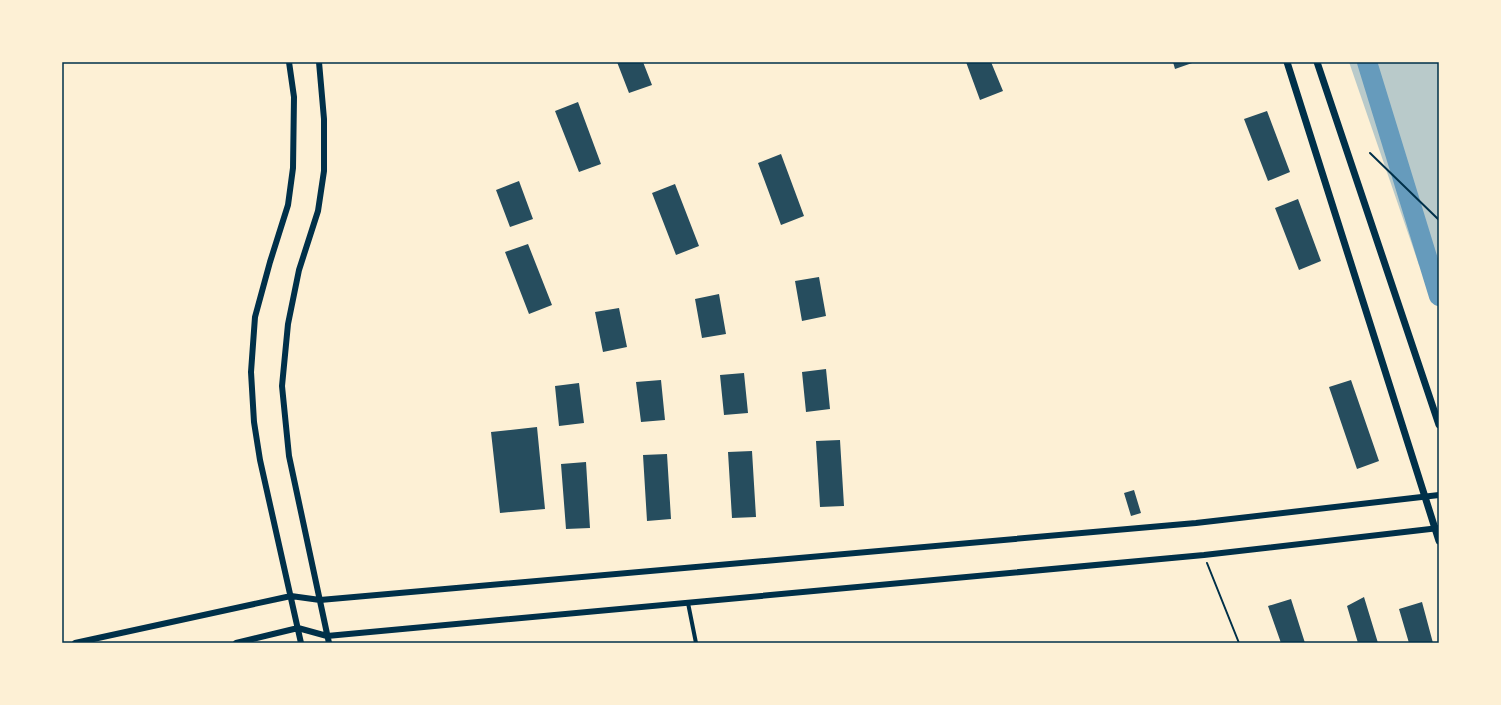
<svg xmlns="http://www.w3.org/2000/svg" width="1501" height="705" font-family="Cabin,sans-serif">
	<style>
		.green { fill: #b9caca }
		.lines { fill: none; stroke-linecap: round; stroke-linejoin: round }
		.river { stroke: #669bbc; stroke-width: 20 }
		.building { fill: #264d5e }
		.path { stroke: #003049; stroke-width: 2 }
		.minor { stroke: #003049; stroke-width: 4 }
		.tertiary { stroke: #003049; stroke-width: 6 }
		.secondary { stroke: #003049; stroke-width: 7 }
		.neatline { fill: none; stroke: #003049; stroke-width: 1.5 }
	</style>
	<rect width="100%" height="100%" fill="#fdf0d5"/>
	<path class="green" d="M1349,62h90v197l-20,6z"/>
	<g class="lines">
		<path class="river" d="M1367,62l72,234"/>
	</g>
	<path class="building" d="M617,62h26l9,23 -23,8z
		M966,62h25l12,29 -23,9z
		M1173,62h22l-20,7z
		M578,102l23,62 -22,8 -24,-61z
		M1267,111l23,61 -22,9 -24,-62z
		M781,154l23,62 -23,9 -23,-62z
		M519,181l14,38 -23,8 -14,-37z
		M675,184l24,62 -23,9 -24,-62z
		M1298,199l23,62 -22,9 -24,-62z
		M528,244l24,61 -23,9 -24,-62z
		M819,277l7,39 -24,5 -7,-40z
		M719,294l7,40 -24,4 -7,-39z
		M619,308l8,39 -24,5 -8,-40z
		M826,369l4,40 -24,3 -4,-40z
		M744,373l4,40 -24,2 -4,-40z
		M661,380l4,40 -24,2 -5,-40z
		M1351,380l28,81 -22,8 -28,-82z
		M579,383l5,40 -25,3 -4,-40z
		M537,427l8,82 -45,4 -9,-81z
		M840,440l4,66 -24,1 -4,-66z
		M752,451l4,66 -24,1 -4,-66z
		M667,454l4,65 -24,2 -4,-66z
		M586,462l4,66 -24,1 -5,-65z
		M1134,490l7,23 -10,3 -7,-23z
		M1364,597l14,46h-20l-11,-37z
		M1291,599l14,44h-24l-13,-37z
		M1422,602l11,41h-24l-10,-34z"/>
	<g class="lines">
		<path class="path" d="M1370,153l69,67
			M1207,563l32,80"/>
		<path class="minor" d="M688,603l8,40"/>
		<path class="tertiary" d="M289,62l5,35 -1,71 -5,37 -18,57 -15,55 -4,55 3,50 6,38 41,183
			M319,62l5,57v52l-6,40 -19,59 -11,54 -6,62 7,70 40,187
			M75,643l216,-47 29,4 876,-77 243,-28
			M236,643l62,-15 29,8 877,-81 235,-27"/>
		<path class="secondary" d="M1287,62l152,479
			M1317,62l122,363"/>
	</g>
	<rect width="1501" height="705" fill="none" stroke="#fdf0d5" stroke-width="126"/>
	<rect x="63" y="63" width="1375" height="579" class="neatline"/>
</svg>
